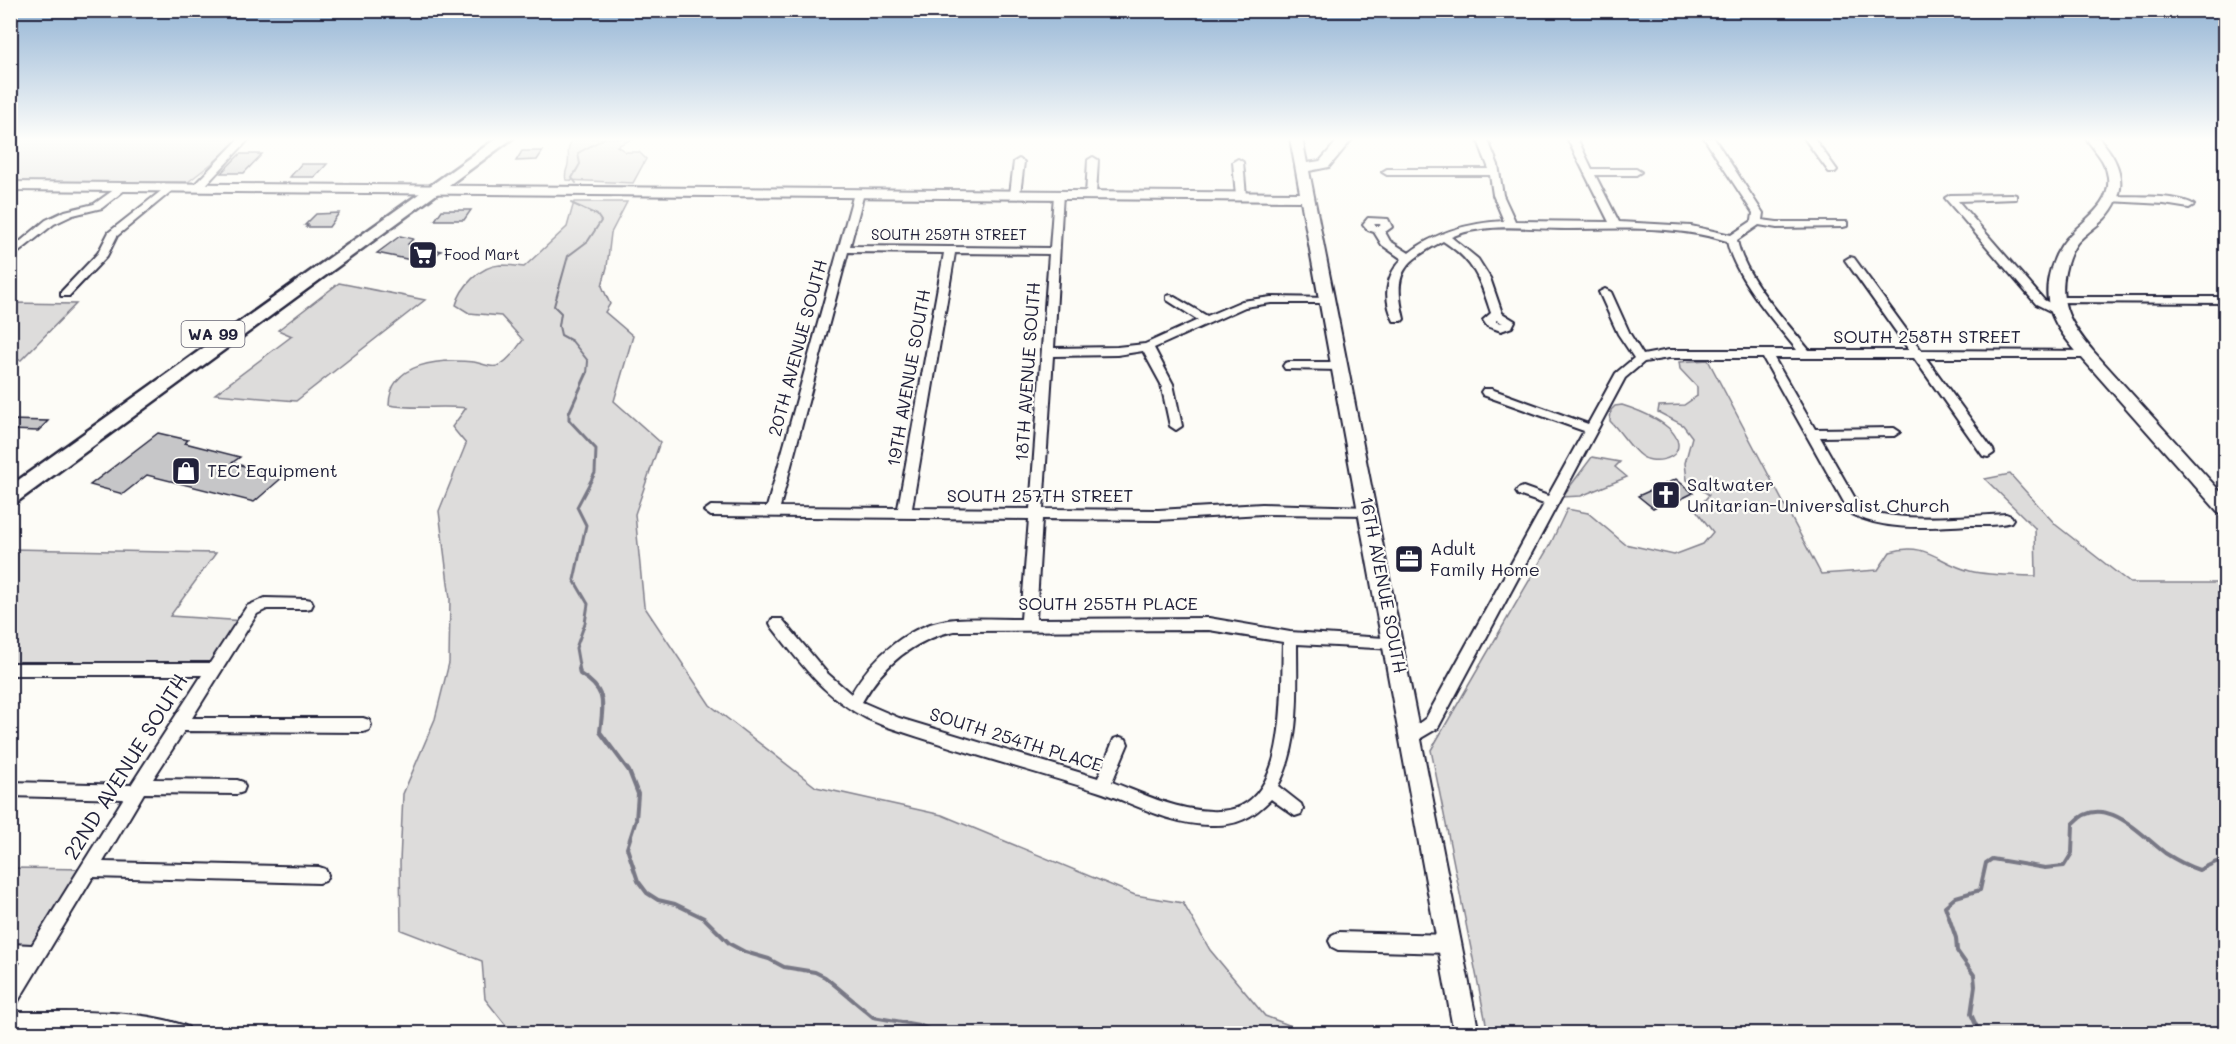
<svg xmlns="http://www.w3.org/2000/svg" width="2236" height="1044" font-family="Mali,sans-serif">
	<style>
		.green { fill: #dddcdb; stroke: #807f8b; stroke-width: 1.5 }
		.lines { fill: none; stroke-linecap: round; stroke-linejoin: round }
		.stream-far2 { stroke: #787885; stroke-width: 2 }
		.stream-far1 { stroke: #787885; stroke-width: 3 }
		.stream { stroke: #787885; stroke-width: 4 }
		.building { fill: #c6c6c8; stroke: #22223b; stroke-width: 1.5 }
		.minor-casing { stroke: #22223b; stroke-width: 4 }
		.secondary-casing { stroke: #22223b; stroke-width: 4 }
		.primary-casing { stroke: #22223b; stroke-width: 5 }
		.minor { fill: #fdfcf7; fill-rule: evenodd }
		.secondary { fill: #fdfcf7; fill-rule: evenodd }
		.primary { fill: #fdfcf7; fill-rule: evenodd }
		.labels { text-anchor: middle; stroke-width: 4.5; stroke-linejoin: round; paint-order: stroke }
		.far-street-label { font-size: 15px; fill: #22223b; stroke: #fdfcf7 }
		.far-poi-label { font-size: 15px; fill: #22223b; stroke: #fdfcf7; text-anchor: start }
		.shield { fill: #fdfcf7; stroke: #646373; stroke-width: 1.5 }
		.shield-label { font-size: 16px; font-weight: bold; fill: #22223b }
		.street-label { font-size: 18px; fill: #22223b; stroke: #fdfcf7 }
		.poi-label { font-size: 18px; fill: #22223b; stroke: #fdfcf7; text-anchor: start }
		.near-street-label { font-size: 21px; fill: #22223b; stroke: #fdfcf7 }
	</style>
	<rect width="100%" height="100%" fill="#fdfcf7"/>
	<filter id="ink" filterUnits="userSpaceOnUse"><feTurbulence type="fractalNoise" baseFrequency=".0167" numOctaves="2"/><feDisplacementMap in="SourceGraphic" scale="12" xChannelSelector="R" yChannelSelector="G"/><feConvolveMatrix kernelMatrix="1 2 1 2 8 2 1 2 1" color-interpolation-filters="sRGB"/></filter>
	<g filter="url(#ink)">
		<path class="green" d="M10,138h234l-56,44h-177z
			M573,138h61l-17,8 9,6h13l7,7 -13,24 -67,-3c-2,-8 1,-9 2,-16 2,-14 -3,-10 5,-26z
			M574,202h53l-16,31 -4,34 -5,19 8,18 -5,8 28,24 -19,65 46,41 -25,72 9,92 66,99 106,82 126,28 193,80 48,8 27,47 55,66 45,17h-798l-27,-34 -3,-38 -81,-31 -1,-68 3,-68 32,-75 14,-56 1,-64 -11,-88 27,-67 -14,-17 14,-19c-26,-3 -51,2 -77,-3 1,-44 52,-46 85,-43 7,1 16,6 23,4 11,-4 19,-17 26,-26l-22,-24 -32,-3 -13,-8c5,-18 24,-39 44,-40 8,0 17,1 24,2l43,-40z
			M339,283l86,17 -129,101 -81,-7 77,-58 -14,-6z
			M11,303l65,1 -55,56h-10z
			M1708,360l113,214 57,-4 12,-18c37,-11 48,11 80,19 20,5 45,4 66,5l-1,-48 -50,-49 25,-5 46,51 74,58h95v450h-737l-57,-283 120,-207 16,-34 21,4 37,31 49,11 29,-11 10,-12 -17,-22 13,-15 -22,-15 -2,-17 7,-26 -9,-12 -25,-13 1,-6 25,-1 13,-9v-9l-17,-18 -1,-7z
			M1622,405c16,5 54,19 56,39 1,17 -27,20 -37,12 -10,-7 -21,-25 -31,-35l1,-11 4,-4z
			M1592,457l28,5 -5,5 12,10 -46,19 -19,1z
			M12,549l204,4 -46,63 75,5 -31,48h-203z
			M11,868l77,1 -52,85 -25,-1z"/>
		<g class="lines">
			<path class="stream-far2" d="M576,183l-4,-5 8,-14 -2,-11 27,-15
				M571,203l26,12 4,6 -13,20 -20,15 -14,50 7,7 -2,13 2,9 11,6 16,20 -1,13"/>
			<path class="stream-far1" d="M580,671l-4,-23 9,-25 3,-19 -14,-24 12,-55 -9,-18 18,-34 1,-24 -27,-29v-7l18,-40"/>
			<path class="stream" d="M579,669l1,5c28,17 23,30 20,58l29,39 9,23 -2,26 -9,28 11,33 9,12 11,7 17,4 29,14 26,26 15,8 24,7 15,8 31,5 10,5 48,40 46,8 21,9
				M1980,1034l-9,-20 4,-28 -1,-11 -17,-24 -1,-13 -11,-32 11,-9 24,-7 6,-27 6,-4 53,9 19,-2 8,-13 1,-29c30,-34 68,11 92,29 11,7 22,13 34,17l17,-8 10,-1"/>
		</g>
		<path class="building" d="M522,151h21l-6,9 -21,1z
			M240,154h22l-18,19h-23z
			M301,164h26l-12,13h-25z
			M442,210h29l-7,10h-29z
			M339,213l-10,14h-23l2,-2h-3l11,-11z
			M400,236l13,3 -5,5 33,7 -15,12 -49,-10z
			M10,420l38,1 -10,10 -28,-1z
			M158,433l30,7 -3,3 55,14 -8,6 52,13 -30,26 -107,-27 -24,19 -33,-9z
			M1676,479l17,14 -16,8 -3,-3 -21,10 -15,-12z"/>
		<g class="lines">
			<g class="minor-casing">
				<path id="minor" d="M240,138h10l-48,51h-8v-4z
					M1477,138h10l11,27 5,30 12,26 94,1 -42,-84h10l15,31h44l5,3 -5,3h-41l24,47 72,4 40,9 21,-14 1,-8 -49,-75h10l49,75 -1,7 15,2h70v4l-4,1 -66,1 -18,-3 -22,15c7,38 49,81 72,110h100l-64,-90 5,-3 4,1 67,92 170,1 2,3 -6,4h-161l67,92 1,3 -6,4 -5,-1 -69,-98h-140l41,71 79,-1 6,4 -6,4 -74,1 40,70c34,17 107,9 146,7l5,2 2,3 -2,3c-13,4 -29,3 -42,3 -38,2 -84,7 -119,-12l-87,-155h-94l-25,4 -19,16 -187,350 -17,10 -18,-2 -2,-5 2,-5 15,-2 8,-6 118,-214 -26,-9 -2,-3 2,-3 5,-2 25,9 36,-65 -101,-36 -2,-3 2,-3h8l97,35 28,-51 18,-15 -16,-24 -19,-42 6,-3 6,3 19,42 13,21 26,-5h128c-22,-27 -64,-75 -70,-109 -53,-16 -106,-12 -161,-12 -38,0 -79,-7 -115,8l27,22 12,19 12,35 13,8 -3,6 -11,4 -14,-5 -4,-6 8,-7c-11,-34 -17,-52 -48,-72 -41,22 -50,32 -39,78l-2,2h-8c-11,-22 -9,-45 8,-62l-20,-14 -8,-13 -6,-2 -5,-6 5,-6 20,1 4,8 -7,5 5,9 19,12c28,-22 60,-30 95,-32l-11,-26 -3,-20h-103l-5,-3 5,-3h102zM1374,224h6l1,2h-5zM1496,320l7,3 -7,-1z
					M1804,138h10l23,32 -2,2h-6z
					M1093,157l5,3 -2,35 -5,3 -5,-3 2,-35z
					M1019,159l5,3 -4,32 -5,3 -5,-3 4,-32z
					M1238,159l5,3 3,34 -5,3 -5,-3 -3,-34z
					M122,184l4,1v4l-24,19 -29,7 -19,9 -44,35v-9l36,-30 19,-9 29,-7z
					M170,184l4,1v4l-57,47 -10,20 -38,40h-8v-4l37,-39 11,-21z
					M859,190l5,3 -14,53 200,2 4,-53 5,-3 4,1 -9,155 63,-1 28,-3 53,-24 -31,-20v-4l4,-1 36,21 35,-15 29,-4 61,1v4l-4,1h-57l-26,4 -91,41 19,36 9,42 -6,4 -6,-4 -9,-42 -18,-33 -26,4 -64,1 -10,153 115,1 104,-6 107,3 7,5 -2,3 -112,-1 -104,6 -116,-1 -6,100 173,-1 81,14 110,7 2,4 -2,4 -5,2 -98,-5c0,46 4,100 -19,142l23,18 2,5 -2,5 -6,2 -24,-17c-19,19 -34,27 -61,26 -40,0 -76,-22 -113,-34 -72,-22 -144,-42 -215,-66 -52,-20 -77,-56 -110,-98l-2,-4 2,-4h10l45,54 24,21c21,-37 59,-72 105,-75 22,-1 44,0 65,0l8,-100 -318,-3 -7,-5 7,-5 56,1 87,-314zM848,252l96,1 -46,255 -118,-1zM955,253l94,1 -19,255 -118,-1zM1209,630l74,12c-2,44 5,141 -42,164 -16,8 -38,5 -55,2 -26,-5 -50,-17 -74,-26l16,-38 -2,-5 -6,-2 -6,2 -16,39 -199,-60 -37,-16c21,-37 51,-62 92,-71z
					M2012,194l4,1v4l-58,2 86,99 18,9v4h-8l-18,-9 -91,-106 5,-3z
					M2113,196c20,1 66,-2 81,9l-5,3 -25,-4 -55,-3v-4z
					M2056,297h170v6l-174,-1 -2,-2z
					M1289,362h52l6,4 -6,4 -56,-1 -2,-3 2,-3z
					M265,598l41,1 5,1 2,4 -2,4 -5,1h-39l-10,5 -65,104h171l6,2 2,5 -2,5 -6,2 -179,-1 -31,48 84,1 6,2 2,5 -2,5 -6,2 -93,-1 -41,69 216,5 6,2 3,6 -3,6 -6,2 -226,-6 -76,126 -7,3v-27l11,-17h-11v-18l22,1 91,-146 -113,-3v-14l121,3 71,-110h-192v-12h200l37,-57z
					M1338,932l112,3 6,3 3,6 -3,6 -6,3 -112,-3 -6,-3 -3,-6 3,-6z
					M10,1012c55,1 127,-5 178,15l2,7 -180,-4z"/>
			</g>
			<g class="secondary-casing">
				<path id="secondary" d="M1290,138h12l5,25 13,-2 20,-23h13l-24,29 -20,4 170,863h-25l-153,-833 -1291,-11v-8l1290,11z
					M2086,138h13c23,25 31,53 6,80 -9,9 -20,16 -28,25 -6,8 -10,19 -12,29 -7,33 7,54 28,79l133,147v18l-6,-2 -139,-157c-11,-13 -24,-28 -30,-45 -10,-26 2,-62 22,-80 16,-16 38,-29 35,-55 -2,-17 -14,-26 -22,-39z"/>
			</g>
			<g class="primary-casing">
				<path id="primary" d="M497,138h16l-496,364 -7,2v-18z"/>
			</g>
			<use href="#minor" class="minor"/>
			<use href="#secondary" class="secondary"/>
			<use href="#primary" class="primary"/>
		</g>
	</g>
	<linearGradient id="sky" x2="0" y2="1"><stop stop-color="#92b3d4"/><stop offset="0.49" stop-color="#fefefb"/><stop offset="1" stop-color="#fefefb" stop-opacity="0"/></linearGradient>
	<rect width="2236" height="284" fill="url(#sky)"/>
	<defs>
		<g id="supermarket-square" transform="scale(1.5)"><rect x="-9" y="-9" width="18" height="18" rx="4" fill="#22223b" stroke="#fdfcf7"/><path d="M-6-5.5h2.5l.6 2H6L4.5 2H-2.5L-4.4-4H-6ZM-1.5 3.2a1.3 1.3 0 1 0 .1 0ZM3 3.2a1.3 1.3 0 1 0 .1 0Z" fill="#fff"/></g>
		<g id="shop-square" transform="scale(1.5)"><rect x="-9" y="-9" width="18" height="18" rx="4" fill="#22223b" stroke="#fdfcf7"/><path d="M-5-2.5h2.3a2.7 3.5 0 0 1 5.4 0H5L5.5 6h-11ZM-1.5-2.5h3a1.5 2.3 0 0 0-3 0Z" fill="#fff"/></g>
		<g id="church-square" transform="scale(1.5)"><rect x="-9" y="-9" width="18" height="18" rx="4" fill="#22223b" stroke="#fdfcf7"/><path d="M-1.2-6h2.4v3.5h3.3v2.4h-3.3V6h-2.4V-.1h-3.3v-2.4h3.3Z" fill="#fff"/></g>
		<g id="office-square" transform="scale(1.5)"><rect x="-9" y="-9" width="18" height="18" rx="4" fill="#22223b" stroke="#fdfcf7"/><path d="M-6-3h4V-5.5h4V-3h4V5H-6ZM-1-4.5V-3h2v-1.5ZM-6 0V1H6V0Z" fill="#fff"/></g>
	</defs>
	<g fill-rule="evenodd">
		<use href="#supermarket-square" x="423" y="255"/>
		<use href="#shop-square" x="186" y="471"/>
		<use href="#church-square" x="1666" y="495"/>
		<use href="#office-square" x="1409" y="559"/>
	</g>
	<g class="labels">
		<g class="far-street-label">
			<text x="949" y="240">SOUTH 259TH STREET</text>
		</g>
		<g class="far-poi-label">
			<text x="444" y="260">Food Mart</text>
		</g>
		<rect class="shield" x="181.5" y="321" width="63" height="26" rx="4.5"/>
		<g class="shield-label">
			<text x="213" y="340">WA 99</text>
		</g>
		<g class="street-label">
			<text x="1927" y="343">SOUTH 258TH STREET</text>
			<text transform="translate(798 348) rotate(-75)" y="6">20TH AVENUE SOUTH</text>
			<text transform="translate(1028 372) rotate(-86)" y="6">18TH AVENUE SOUTH</text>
			<text transform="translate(909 378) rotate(-80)" y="6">19TH AVENUE SOUTH</text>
			<text x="1040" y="502">SOUTH 257TH STREET</text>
			<text transform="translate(1383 585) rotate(79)" y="6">16TH AVENUE SOUTH</text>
			<text x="1108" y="610">SOUTH 255TH PLACE</text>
			<text transform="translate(1016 740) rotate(17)" y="6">SOUTH 254TH PLACE</text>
		</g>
		<g class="poi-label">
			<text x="207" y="477">TEC Equipment</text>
			<text x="1687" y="491">Saltwater<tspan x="1687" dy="21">Unitarian-Universalist Church</tspan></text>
			<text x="1430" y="555">Adult<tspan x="1430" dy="21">Family Home</tspan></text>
		</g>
		<g class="near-street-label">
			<text transform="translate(126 767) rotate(-58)" y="7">22ND AVENUE SOUTH</text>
		</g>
	</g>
	<rect width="2236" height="1044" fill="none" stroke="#fdfcf7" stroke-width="36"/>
	<rect x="18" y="18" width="2200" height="1008" fill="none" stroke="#22223b" stroke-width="2" filter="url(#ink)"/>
</svg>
